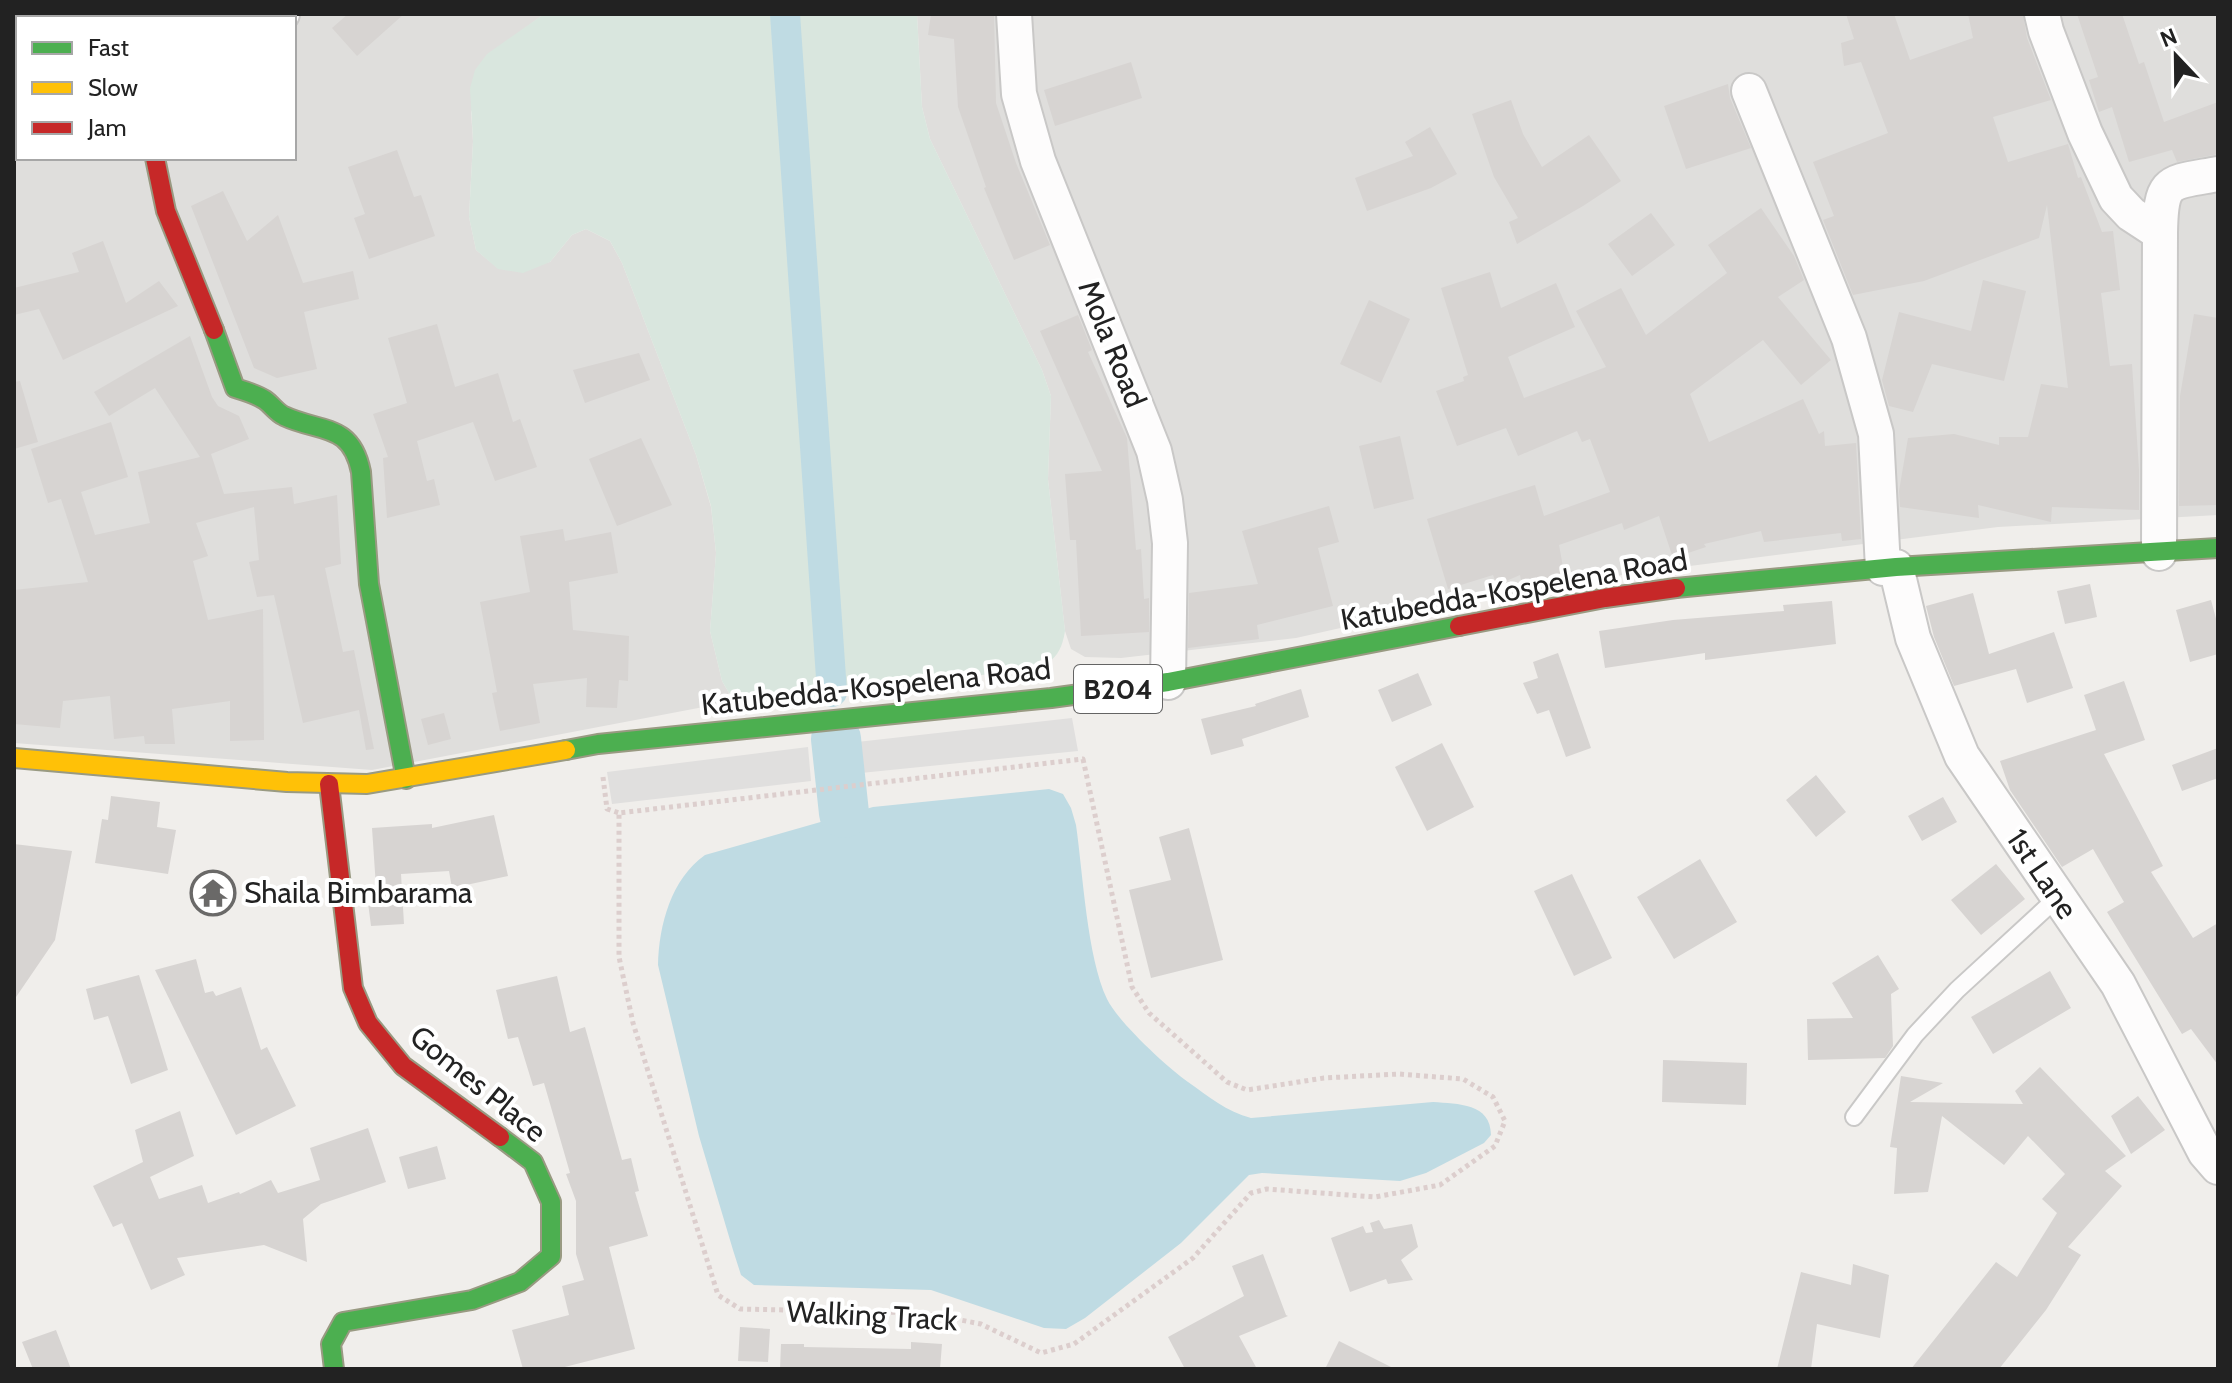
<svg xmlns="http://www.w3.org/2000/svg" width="2232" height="1383" font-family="Cabin,sans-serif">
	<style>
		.residential { fill: #dfdedc; fill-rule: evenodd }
		.wetland { fill: #d9e6de }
		.parking { fill: #e0dfde }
		.water { fill: #bfdbe3 }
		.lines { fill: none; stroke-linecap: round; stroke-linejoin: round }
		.canal { stroke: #bfdbe3; stroke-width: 30 }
		.river { stroke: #bfdbe3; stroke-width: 50 }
		.building { fill: #d7d4d2 }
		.lane-casing { stroke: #c9c8c7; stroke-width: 20 }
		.street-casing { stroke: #c9c8c7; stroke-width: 38 }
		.fast-casing { stroke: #999a82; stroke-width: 22 }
		.slow-casing { stroke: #999a82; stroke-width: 22 }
		.jam-casing { stroke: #999a82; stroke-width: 22 }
		.path { stroke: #dccecd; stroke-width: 5; stroke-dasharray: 4 4; stroke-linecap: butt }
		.lane { stroke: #fdfcfc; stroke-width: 16 }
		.street { stroke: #fdfcfc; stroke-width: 34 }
		.fast { stroke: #4caf50; stroke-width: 18 }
		.slow { stroke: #ffc107; stroke-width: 18 }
		.jam { stroke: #c62828; stroke-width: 18 }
		.labels { text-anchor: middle; stroke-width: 8; stroke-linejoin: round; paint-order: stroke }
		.shield { fill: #fff; stroke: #646464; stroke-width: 2 }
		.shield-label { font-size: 28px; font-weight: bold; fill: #222 }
		.street-label { font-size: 30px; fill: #222; stroke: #fff }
		.poi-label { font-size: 30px; fill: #222; stroke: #fff; text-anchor: start }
	</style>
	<rect width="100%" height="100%" fill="#f0eeeb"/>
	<path class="residential" d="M14,14h530l-27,20 -46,78 2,29 -4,76 7,33 23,19 51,-7 22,-27 14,-6 24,12 12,22 74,192 15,52 5,46 -6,78 12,50 7,12 -5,6 -10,6 -342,65 -358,-27zM18,18h276v140h-276z
		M917,14h1301v501l-220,12 -371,47 -211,37 -120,27 -175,20 -36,-1 -14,-8 -6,-18 -17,-152 3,-83 -9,-26 -112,-231 -8,-32z"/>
	<path class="wetland" d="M544,14h373l5,93 8,32 112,231 9,26 -3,83 17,152c-5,32 -20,35 -48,40l-267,30 -21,-8 -7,-12 -12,-50 6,-78 -5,-47 -15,-51 -74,-192 -12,-22 -24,-12 -14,6 -22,27 -27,11 -25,-4 -22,-19 -7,-33 4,-76 -3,-53 5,-18 12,-16z"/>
	<path class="parking" d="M1072,718l6,33 -227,23 -3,-31z
		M808,747l3,34 -199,23 -5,-32z"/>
	<path class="water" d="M1049,789l14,5 8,14 5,17c7,49 11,132 31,174 11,23 60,68 81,83 20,14 39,30 63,36l182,-16c25,2 58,1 58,33l-7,8 -58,30 -26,8 -138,-8 -13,2 -68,68 -96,75 -19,11 -22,-1 -113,-38 -177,-5 -13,-10 -8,-25 -34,-114 -41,-171c1,-40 13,-86 47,-110l168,-48z"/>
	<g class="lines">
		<path class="canal" d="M785,14l47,678"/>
		<path class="river" d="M836,739l8,74"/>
	</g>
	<path class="building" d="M348,14h56l-47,42 -25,-28z
		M931,14h63l2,89 20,60 34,82 -36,15 -30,-72 2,-1 -28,-80 -4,-68 -26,-4z
		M1846,14h48l16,46 63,-22 -5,-24h55l4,24 24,62 -58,17 15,45 60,-18 10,34 3,-1 21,55 11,-1 7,59 -19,3 9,73 22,-2 7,106v40l-87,-3 -1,15 -73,-17 1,13 -79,-11 -1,-16 9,-53 46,-4 45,11v-8h29l13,-53 27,4 -21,-183 -8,33 -115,43 -71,14 -30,-75 11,-4 -21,-54 75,-29 -27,-71 -17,4 -3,-23 13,-4z
		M2077,14h45l17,50 5,-2 20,60 54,-20v52l-41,8 -5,-12 -43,12 -17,-55 -13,5 -10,-32 9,-3z
		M1131,62l11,36 -87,28 -11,-36z
		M1728,84l2,14 21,50 -65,21 -22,-63z
		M1511,100l12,34 19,33 47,-32 32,46 -38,25 -66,38 -8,-22 9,-4 -24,-41 -22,-63z
		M1430,127l27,47 -26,14 -64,23 -12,-33 58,-22 -8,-14z
		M397,150l17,47 7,-2 14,41 -66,23 -15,-41 11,-4 -17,-47z
		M223,191l24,50 31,-26 25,68 50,-12 6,28 -55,13 13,57 -40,9 -23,-10 -63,-162z
		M1761,208l33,48 10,24 -26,17 53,63 -30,25 -38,-45 -73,54 19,48 94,-43 16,35 5,-3 1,15 31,-3 5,96 -19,2 -1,-8 -77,9 -3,-11 -57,13 2,3 -33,11 -14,-42 -35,14 -2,-7 -63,22 6,33 -43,7 -2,-10 -23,10 -4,-10 -45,14 -21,-70 108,-34 9,31 66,-24 -20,-53 -8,3 -5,-11 -59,25 -12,-28 -49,18 -21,-55 28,-10 -1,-4 5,-2 -27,-87 49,-16 11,36 55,-25 19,44 -67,30 16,41 82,-31 -30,-56 45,-23 25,47 81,-62 -19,-28z
		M1651,213l24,32 -43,31 -24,-32z
		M103,241l23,62 33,-22 19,25 -115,54 -24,-51 -25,6v-27l65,-16 -7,-19z
		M1983,280l43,11 -22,90 -72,-17 -19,48 -24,-6 -7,-26 17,-68 72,19z
		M1369,300l41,19 -29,64 -41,-19z
		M2194,314l24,4v187l-39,1 1,-110z
		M1078,315l14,35 -4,2 39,86 9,112 5,-1 3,50 5,-1v34l-68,4 -5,-96h-6l-5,-66 37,-3 -62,-140z
		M437,324l18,63 43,-14 15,49 7,-3 17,48 -42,14 -22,-59 -56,19 10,40 7,-2 6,26 -53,13 -4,-60 5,-1 -15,-43 34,-11 -19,-65z
		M190,336l22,61 6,9 21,10 10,23 -38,15 13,40 68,-7 2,17 43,-9 4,69 -16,4 18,84 11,-2 20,99 -8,1 -7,-40 -56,13 -29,-128 -17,2 -8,-35 10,-2 -5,-53 -58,16 12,33 -15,5 15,59 55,-11 1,131 -34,1v-40l-58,8 3,35h-30l-1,-8 -30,3 -4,-43 -47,5 -3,27 -46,-4v-134l74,-8 -27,-83 -13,4 -17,-54 80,-27 17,55 -47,15 14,43 55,-12 -12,-51 62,-15 -45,-69 -46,28 -15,-24z
		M639,353l11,27 -65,23 -12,-33z
		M20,381l18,61 -24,7v-67z
		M1400,436l14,63 -40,10 -15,-63z
		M641,438l31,67 -55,21 -28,-67z
		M1329,506l10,36 -21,6 15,58 -76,19 2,14 -71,9 1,-55 69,-9 -16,-53z
		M563,529l2,12 46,-9 7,41 -49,9 4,48 56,6 -1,45 -9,-1 -2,28 -31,-1 1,-29 -54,6 7,39 -40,8 -8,-38 5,-1 -17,-90 50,-10 -10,-56z
		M2090,584l7,33 -32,7 -8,-33z
		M1973,593l16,61 65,-22 19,56 -46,15 -11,-34 -62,17 -20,-49 -8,-31z
		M2211,600l7,26v28l-28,8 -14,-52z
		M1832,601l4,43 -131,16v-7l-100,15 -6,-37 74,-11 111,-9 -1,-6z
		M1558,653l33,95 -25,9 -17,-47 -12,4 -14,-31 15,-5 -5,-16z
		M1418,673l14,32 -40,17 -14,-32z
		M2124,681l21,59 -41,14 59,112 -12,6 42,66 25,-15v142l-27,-36 -9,5 -75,-122 17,-10 -31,-53 -31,18 -52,-77 -10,-29 96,-31 -12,-35z
		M1301,689l8,28 -67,22 2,7 -33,9 -10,-36 55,-13 -1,-2z
		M444,713l7,26 -23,6 -7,-26z
		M1442,743l32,64 -47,24 -32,-64z
		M2218,748v30l-36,13 -10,-26z
		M1816,775l30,37 -30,25 -30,-37z
		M111,796l49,6 -3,25 19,3 -8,44 -73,-11 7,-44 6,1z
		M1943,797l14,25 -35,19 -14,-25z
		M494,815l14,61 -56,12 -3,-17 -48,3 3,50 -33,2 -5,-39h10l-4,-59 60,-4v4z
		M1189,828l34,132 -72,18 -22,-88 42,-10 -12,-43z
		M14,844l58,7 -17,89 -41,60z
		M1700,859l37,63 -63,37 -37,-62z
		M1996,864l29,35 -44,36 -30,-35z
		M1572,874l40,84 -38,18 -40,-85z
		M1878,955l21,34 -8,5 2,52 -8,12 -77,2 -1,-41 46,-1 -21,-35z
		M196,959l9,34 8,-2 3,5 25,-9 20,63 6,-3 29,59 -60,29 -81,-165z
		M2050,971l21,37 -78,46 -22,-37z
		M139,975l29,95 -37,14 -23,-68 -14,4 -8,-31z
		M557,976l13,56 15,-5 37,133 9,-2 8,33 -4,1 13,44 -39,11 26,102 -78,20h-34l-11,-39 57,-15 -7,-29 22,-6 -8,-26v-53l-10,-27 4,-1 -26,-90 -11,3 -15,-49 -10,2 -12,-49z
		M1663,1060l84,3 -1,42 -84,-3z
		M2040,1067l86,89 -21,15 17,15 -54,61 13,8 -35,55 -47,59h-88l85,-107 21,15 40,-64 -15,-14 23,-25 -37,-38 -24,29 -62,-49 -14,76 -34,2 3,-46 -7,-1 11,-71 42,7 -33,19 113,2 -8,-13z
		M2138,1096l27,34 -34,24 -20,-38z
		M180,1111l14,45 -44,21 9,22 43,-14 6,18 31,-11 1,2 31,-14 7,13 42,-13 -10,-32 58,-20 18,54 -65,22 -18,15 4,43 -43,-17 -87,13 8,17 -34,15 -29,-67 -9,4 -20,-41 50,-24 -8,-32z
		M437,1146l9,33 -38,10 -9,-32z
		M1379,1220l5,9 28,-5 6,23 -17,13 12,20 -25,4 -2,-5 -36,13 -19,-54 32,-12 3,7 7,-1 -3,-9z
		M1263,1254l23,61 2,1 -49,20 18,33h-72l-17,-32 76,-41 -12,-30z
		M1853,1264l36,11 -9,63 -63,-14 -6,45h-34l24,-97 50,13z
		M740,1327l30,2 -2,33 -30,-1z
		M56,1330l15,39h-38l-11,-27z
		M1339,1341l56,28h-70z
		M911,1342l31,2 -2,25h-160l1,-25h23v3l107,2z"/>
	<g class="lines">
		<g class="lane-casing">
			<path id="lane" d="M1854,1117l61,-82 42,-45 101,-93"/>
		</g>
		<g class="street-casing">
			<path id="street" d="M1014,14l5,80 19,67 116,290 11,49 5,43 -2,139
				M2042,14l4,17 39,102 31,65 15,16 29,19 -1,320
				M276,18l6,-4
				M1749,91l100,247 27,96 7,134
				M2160,233c1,-55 8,-50 58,-59
				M1896,567l17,71 49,118 156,228 87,168 13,15"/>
		</g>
		<g class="fast-casing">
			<path id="fast" d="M214,330l21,58c10,3 21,6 30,12 7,5 11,12 19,16 36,17 67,6 77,56l8,112 37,195
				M1676,588l220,-21 322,-19
				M566,750l32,-6 453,-46 117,-16 291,-56
				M334,1369l-3,-25 12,-22 129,-22 48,-18 31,-26v-54l-18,-40 -33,-25"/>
		</g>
		<g class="slow-casing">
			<path id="slow" d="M14,758l273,24 80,2 199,-34"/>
		</g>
		<g class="jam-casing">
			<path id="jam" d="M155,158l11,53 48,119
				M1459,626l146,-28 71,-10
				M329,784l24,204 15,35 35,43 97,71"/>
		</g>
		<path class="path" d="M1083,759l49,228 17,26 78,69 20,8 77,-12 75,-4 64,5 30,18 12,24 -10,25 -55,39 -65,12 -108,-8 -16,4 -58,65 -119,86 -33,9 -60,-29 -57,-11 -184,-4 -22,-14 -85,-272 -14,-66v-144z
			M603,777l4,32 12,4"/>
		<use href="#lane" class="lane"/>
		<use href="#street" class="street"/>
		<use href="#fast" class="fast"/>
		<use href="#slow" class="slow"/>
		<use href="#jam" class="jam"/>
	</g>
	<defs>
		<g id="temple-ring" transform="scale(2.3)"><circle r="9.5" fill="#fff" stroke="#6a6968" stroke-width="1.5"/><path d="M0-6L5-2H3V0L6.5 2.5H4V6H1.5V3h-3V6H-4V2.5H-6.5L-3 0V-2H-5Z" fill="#6a6968"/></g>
	</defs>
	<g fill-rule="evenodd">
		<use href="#temple-ring" x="213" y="893"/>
	</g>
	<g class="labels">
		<rect class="shield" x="1074" y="665" width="88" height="48" rx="6"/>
		<g class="shield-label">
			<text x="1118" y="699">B204</text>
		</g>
		<g class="street-label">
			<text transform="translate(1112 344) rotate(68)" y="10">Mola Road</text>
			<text transform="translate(1514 590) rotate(-10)" y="10">Katubedda-Kospelena Road</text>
			<text transform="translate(876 687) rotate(-6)" y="10">Katubedda-Kospelena Road</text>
			<text transform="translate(2042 874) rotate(56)" y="10">1st Lane</text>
			<text transform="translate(478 1084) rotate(39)" y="10">Gomes Place</text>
			<text transform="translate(872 1316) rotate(3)" y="10">Walking Track</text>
		</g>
		<g class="poi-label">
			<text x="244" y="903">Shaila Bimbarama</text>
		</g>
	</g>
	<rect width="2232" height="1383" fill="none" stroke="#222222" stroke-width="32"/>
	<rect x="16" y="16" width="280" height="144" fill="#ffffff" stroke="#a7a7a7" stroke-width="2"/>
	<rect x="32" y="42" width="40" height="12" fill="#4caf50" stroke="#a7a7a7" stroke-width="2"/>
	<text x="88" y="56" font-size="24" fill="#222222">Fast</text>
	<rect x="32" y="82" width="40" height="12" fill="#ffc107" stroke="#a7a7a7" stroke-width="2"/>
	<text x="88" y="96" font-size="24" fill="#222222">Slow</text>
	<rect x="32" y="122" width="40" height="12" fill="#c62828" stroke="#a7a7a7" stroke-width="2"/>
	<text x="88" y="136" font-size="24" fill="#222222">Jam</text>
	<g transform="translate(2176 56) rotate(338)" stroke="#ffffff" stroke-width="6" paint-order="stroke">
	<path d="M0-6L14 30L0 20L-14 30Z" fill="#222222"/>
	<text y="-12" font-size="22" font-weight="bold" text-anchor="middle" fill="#222222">N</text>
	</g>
</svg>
